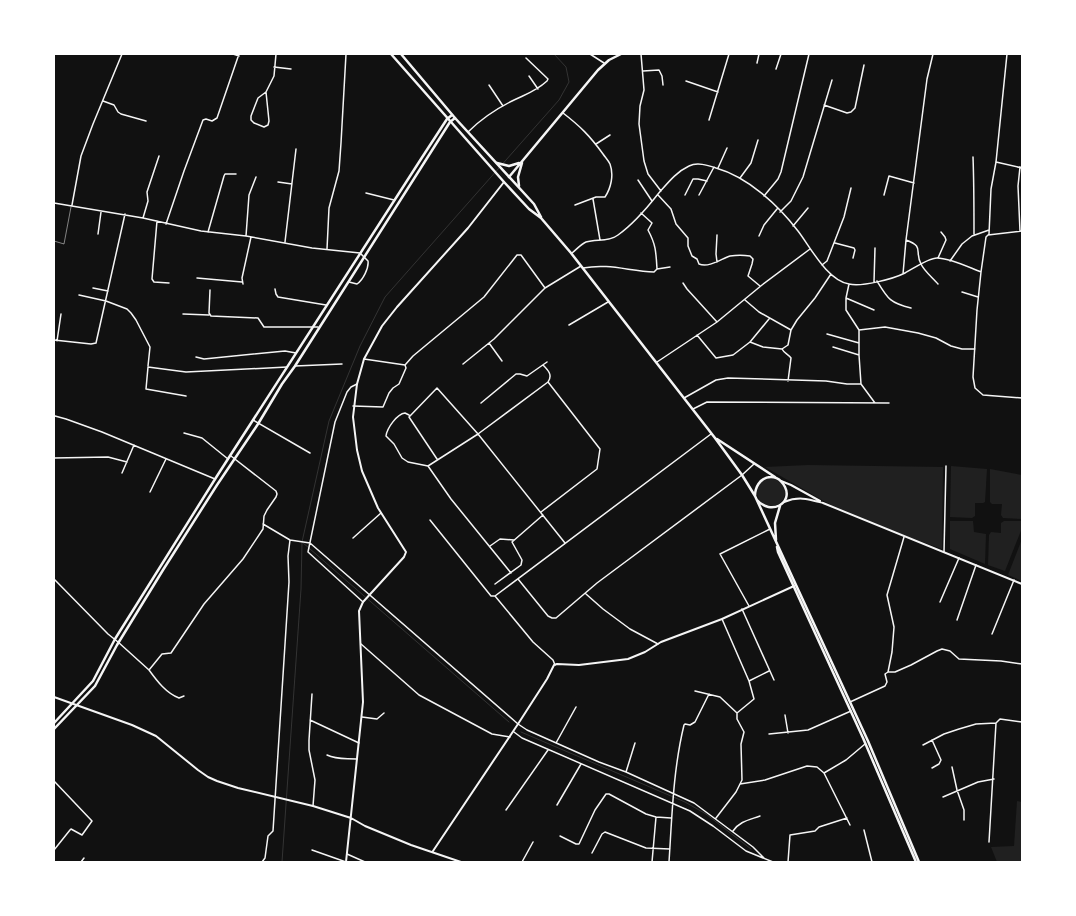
<svg xmlns="http://www.w3.org/2000/svg" width="1076" height="916" font-family="'Public Sans',sans-serif">
	<style>
		.green { fill: #202020 }
		.lines { fill: none; stroke-linecap: round; stroke-linejoin: round }
		.stream { stroke: #333; stroke-width: 1 }
		.service { stroke: #f5f5f5; stroke-width: 0.5 }
		.minor { stroke: #f5f5f5; stroke-width: 1.5 }
		.tertiary { stroke: #f5f5f5; stroke-width: 2 }
		.primary { stroke: #f5f5f5; stroke-width: 2.5 }
		.trunk { stroke: #f5f5f5; stroke-width: 2.5 }
	</style>
	<rect width="100%" height="100%" fill="#111"/>
	<path class="green" d="M808,465l135,2 -1,82 -39,-14 -74,-31 -64,-37z
		M951,466l36,3 -2,33 -2,1h-8v13l-3,2 -22,-1z
		M990,469l32,6v44l-19,-1 -2,-3 1,-11h-10l-2,-2z
		M757 492a14 14 0 1 1 28 0a14 14 0 1 1-28 0Z
		M950,521h23l1,11 12,2 -1,30 -35,-15z
		M1004,521h18v7l-17,43 -17,-6 1,-30 2,-3 10,1v-10z
		M1022,539v42l-14,-6z
		M1017,801l5,1v60h-25l-6,-15 23,-1z"/>
	<g class="lines">
		<path class="stream" d="M302,542l207,180
			M521,732l164,70 21,12 45,35
			M282,862l19,-273 1,-47 27,-121 31,-75 25,-49 174,-197 10,-18 -3,-15 -12,-13"/>
		<path class="service" d="M54,241l10,3 7,-37"/>
		<path class="minor" d="M233,54l6,2
			M590,54l14,9
			M641,54l3,36 -4,16 -1,18 5,37 4,13 13,17
			M757,63l2,-9
			M274,67l17,2
			M776,69l5,-15
			M643,71l16,-1 3,6 1,9
			M529,76l9,13
			M686,81l32,11
			M489,85l14,21
			M266,92l3,29 -1,4 -4,2 -10,-4 -3,-3v-4l7,-18 8,-6 8,-16 2,-22
			M103,101l11,4 4,7 3,2 25,7
			M824,105l23,8 4,-1 4,-4 9,-43
			M563,113c17,13 27,23 40,41 2,3 5,6 7,10 4,11 1,24 -5,33h-9l-21,8
			M709,120l20,-66
			M468,132c13,-13 28,-23 44,-31 14,-7 23,-9 35,-20l1,-2 -22,-21
			M596,144l14,-9
			M973,157c1,26 1,51 1,77
			M996,162l26,6
			M1020,167l-2,19 2,45
			M718,168l9,-20
			M740,178l11,-15 7,-23
			M638,180l14,21
			M278,182l14,2
			M366,193l28,7
			M658,195l13,14 5,15 12,14v8l4,10 5,3 2,5c10,4 22,-5 31,-8 7,-1 13,-1 20,0l3,3 -1,5 -4,12 12,10
			M685,195l8,-16h5l9,2
			M699,195l15,-28
			M884,195l5,-19 25,7
			M764,196l14,-17 3,-7 28,-118
			M593,199l7,41
			M54,203l89,15 58,13 45,5 66,12 48,5 8,8c1,7 -5,19 -11,23l-8,-2
			M72,205l9,-49 12,-32 29,-70
			M780,212l11,-11 12,-24 29,-97
			M641,213l11,10 -4,7c8,15 8,22 9,39
			M143,218l5,-17 -1,-9 12,-36
			M157,221l-5,58 2,3 15,1
			M166,224l18,-53 19,-51 3,-1 6,2 5,-3 22,-64
			M793,226l15,-18
			M1022,231l-34,4 -2,2 -5,35 -4,38 -4,67 2,11 8,7 39,3
			M208,232l16,-56 1,-2h11
			M98,234l3,-22
			M989,234l2,-45 5,-27 11,-108
			M246,236l3,-41 7,-18
			M759,236l5,-11 13,-16
			M906,240c19,7 8,11 15,24 3,7 12,14 17,20
			M285,242l11,-93
			M835,243l19,5 1,2 -2,8
			M327,249l2,-41 10,-37 2,-28 5,-89
			M572,253c4,-3 9,-9 14,-11 11,-3 23,0 32,-7 14,-10 29,-27 40,-41 9,-10 18,-22 31,-28 8,-4 18,-1 27,2 32,9 62,37 82,63 13,17 29,49 51,53 13,3 44,-5 56,-11 8,-4 23,-15 32,-15 13,0 31,9 44,14
			M938,258l8,-18 -1,-3 -4,-5
			M950,261l12,-17 10,-8 17,-6
			M717,262l-1,-8 1,-19
			M822,265l5,-4 17,-44 7,-29
			M583,268c25,-5 46,3 71,4l3,-3 13,-2
			M903,274l3,-34 21,-161 6,-25
			M197,278l45,4
			M877,281c11,18 13,22 34,27
			M874,282l1,-34
			M683,283l4,6 30,33
			M243,284l-1,-6 9,-41
			M849,284l-3,14v12l13,20v25l2,29 14,19
			M93,288l15,3
			M275,289l1,5 2,3 48,8
			M210,290l-1,23 2,3 47,2 6,9h54
			M962,292l16,5
			M79,295l27,6 21,8 4,4 5,7 14,27 -2,19
			M846,298l28,12
			M745,300l14,12 32,18
			M183,314l26,1
			M569,325l39,-23
			M859,330l26,-3 33,6 18,5 15,8 11,3h13
			M827,334l32,9
			M697,335l19,23 17,-3 17,-13 13,5 19,2c2,4 6,5 9,9l-3,23
			M54,340l37,4 5,-1 29,-129
			M57,341l4,-27
			M750,342l19,-23
			M489,343l13,18
			M833,347l26,8
			M782,349l6,-4 3,-15 6,-10 18,-22 16,-24
			M196,357l8,2 81,-8 11,2
			M364,359l41,6
			M657,362l60,-40 45,-37 48,-36
			M463,364l31,-25 51,-51 36,-22
			M295,366l47,-2
			M357,384l-6,3 -4,5 -12,30 -27,130 55,50
			M186,396l-40,-7 2,-22 38,5 101,-5
			M684,398l32,-18 12,-2 98,3 21,3h14
			M481,403l35,-29h4l7,2 20,-14
			M353,406l30,1 6,-14 4,-5 6,-4 7,-16 -1,-3 8,-9 71,-59 33,-42h4l24,33
			M693,409l14,-7 182,1
			M409,415l-4,-2c-8,1 -18,15 -19,23l8,8 8,14 6,4 20,4 50,-32 70,-52c5,-7 0,-12 -5,-17
			M55,416l11,3 36,13 113,47
			M253,420l57,33
			M184,433l18,5 26,21
			M54,458l54,-1 19,5
			M437,459l-28,-42 28,-29 41,46 87,109
			M428,466l23,33 60,74
			M122,473l12,-28
			M150,492l16,-33
			M541,512l56,-43 3,-20 -52,-67
			M430,520l61,76h4l38,46 20,18 2,5
			M263,524l27,16 20,3 208,181 9,6 72,32 27,10 68,31 59,44 11,11
			M353,538l28,-25
			M490,546l10,-7 14,1
			M944,552l2,-86
			M54,579l54,55 10,8 31,28 13,-16 9,-1 33,-49 39,-45 20,-30 1,-13 3,-6 9,-13 1,-3 -1,-3 -45,-35
			M518,579l30,37 4,2h4l41,-35 145,-108 12,-11
			M495,584l26,-19 1,-5 -10,-18 31,-27
			M586,594l17,15 27,20 28,15
			M495,596l216,-162
			M940,602l19,-44
			M749,606l-29,-52 50,-25
			M742,609l32,71
			M957,620l19,-55
			M992,634l22,-54
			M361,644l58,51 73,39 18,3
			M149,670c8,11 17,23 30,28l5,-2
			M888,672h7l16,-7 26,-14 5,-2 8,2 9,8 42,2 21,3
			M749,681l20,-10
			M695,691l25,6 17,16 17,-14 -5,-18 -27,-62
			M312,694l-3,46v10l6,30 -2,26
			M850,702l35,-16 2,-4 -2,-8 3,-2 4,-20 2,-25 -7,-32 17,-58
			M785,715l3,18
			M362,717l15,2 7,-6
			M310,720l49,23
			M514,732l8,6 168,73 23,15 33,25 27,11
			M769,734l39,-4 43,-19
			M932,740l9,20 -2,4 -7,4
			M556,743l20,-36
			M923,745l21,-11 15,-5 17,-5 20,-1 4,-4 22,3
			M327,755c10,5 19,3 30,4
			M952,767l5,23 7,20v10
			M626,772l9,-29
			M824,773l26,52
			M54,781l38,40 -10,14 -11,-6 -1,1 -16,20
			M740,784l25,-4 42,-14 10,1 7,6 22,-13 19,-16
			M943,797l35,-15 16,-3
			M557,805l24,-41
			M506,810l42,-60
			M716,818l20,-26 6,-12 -1,-36 3,-12 -7,-13v-6
			M864,830l8,32
			M733,831c7,-10 16,-11 27,-15
			M560,836l16,8h3l16,-34 11,-16h3l37,20 10,3 15,1
			M989,842l7,-119
			M312,850l34,12
			M592,853l10,-19 3,-2 41,16 24,1
			M347,854l18,8
			M81,862l3,-4
			M262,862l3,-4 3,-22 5,-5 16,-249 -1,-26 2,-16
			M522,862l11,-20
			M652,862l4,-45
			M669,862c3,-45 4,-92 15,-137l1,-1 5,1 5,-3 14,-28
			M788,862l2,-27 25,-4 4,-4 28,-9"/>
		<path class="tertiary" d="M781,481l10,4 29,16
			M784,502c15,-6 24,-3 39,1l199,81
			M54,697l78,28 24,11 42,34 10,7 9,4 21,7 75,18 38,12 14,8 46,19 50,17
			M433,851l85,-127 29,-45 7,-14 3,-1 22,1 49,-6 17,-7 16,-10 61,-23 72,-33
			M346,862l17,-160 -4,-91 4,-9 41,-45 2,-5 -28,-44 -16,-37 -5,-21 -4,-33 4,-33 7,-25 18,-33 15,-19 71,-79 36,-46"/>
		<path class="primary" d="M497,163l12,3 10,-3
			M509,177l89,-107 11,-10 12,-6
			M519,186l-1,-9 4,-14
			M54,723l39,-42 22,-42 102,-163 204,-317 26,-40 5,-4
			M54,729l41,-43 22,-41 46,-75 54,-85 41,-61 24,-40 13,-18 155,-244 5,-4"/>
		<path class="trunk" d="M391,54l113,128 25,27 12,9 30,35 144,185 27,37 13,21
			M401,54l54,64 79,86 7,13
			M717,439l58,38
			M757,500c14,16 36,3 28,-13 -9,-18 -30,-10 -30,9l113,245 51,121
			M776,540l-1,-17 5,-17
			M777,547l1,5 85,186 53,124"/>
	</g>
	<rect width="1076" height="916" fill="none" stroke="#ffffff" stroke-width="110"/>
</svg>
